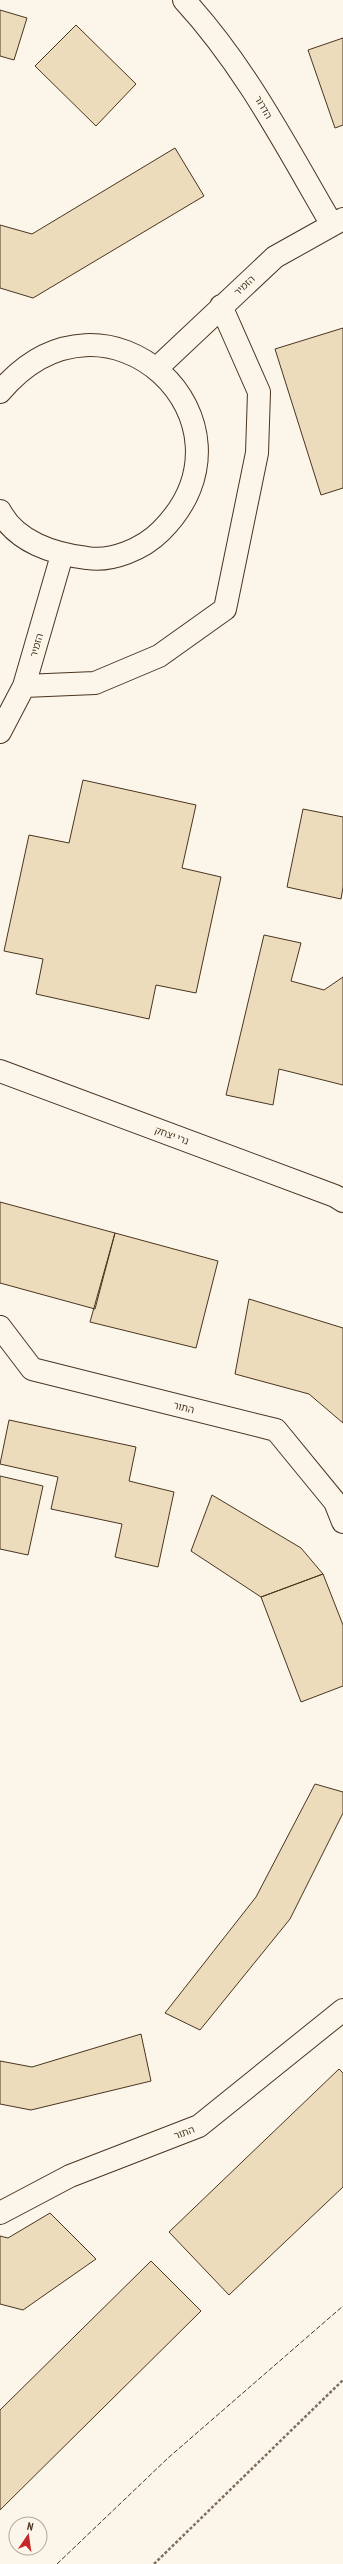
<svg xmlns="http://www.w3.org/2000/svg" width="343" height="2564" font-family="'PT Sans Narrow','Noto Sans Hebrew',sans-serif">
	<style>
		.building { fill: #ecdcbc; stroke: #4a3520 }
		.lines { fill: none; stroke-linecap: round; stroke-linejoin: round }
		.minor-casing { stroke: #4a3520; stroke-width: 24 }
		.path { stroke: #7f6f5c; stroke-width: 2.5; stroke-dasharray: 3 2; stroke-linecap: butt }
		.minor { stroke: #fbf6e9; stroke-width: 22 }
		.fence { stroke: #4a3520; stroke-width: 1; stroke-dasharray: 5 2; stroke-linecap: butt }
		.labels { text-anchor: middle; stroke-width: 3; stroke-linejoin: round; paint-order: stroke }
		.street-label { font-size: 10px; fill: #4a3520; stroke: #fbf6e9 }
	</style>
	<rect width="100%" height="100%" fill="#fbf6e9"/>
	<path class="building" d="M0,10l27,8 -13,42 -14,-4z
		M76,25l60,59 -40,42 -61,-60z
		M343,38v87l-8,3 -27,-78z
		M175,148l29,48 -171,102 -33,-10v-63l32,9z
		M343,328v160l-22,7 -46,-146z
		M83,780l113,25 -14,63 39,9 -25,116 -40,-8 -7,34 -113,-25 7,-35 -39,-8 25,-116 40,8z
		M303,809l40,8v70l-2,12 -54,-12z
		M264,935l37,8 -10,38 33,9 19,-13v108l-64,-16 -6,36 -47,-10z
		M0,1202l115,31 -20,76 -95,-26z
		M115,1233l103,28 -22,87 -106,-26z
		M249,1299l94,29v95l-34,-29 -74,-20z
		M9,1420l127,27 -7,34 45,11 -16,75 -43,-10 7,-33 -71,-15 7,-32 -58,-13z
		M0,1476l43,10 -15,69 -28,-6z
		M212,1495l89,53 22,26 -62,23 -70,-46z
		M323,1574l20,51v61l-42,16 -40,-105z
		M315,1784l28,8v21l-53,106 -90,111 -35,-17 91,-116z
		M141,2034l10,47 -120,29 -31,-6v-43l32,6z
		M339,2069l4,4v114l-114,108 -60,-63z
		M50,2213l46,46 -73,51 -23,-6v-68l8,2z
		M151,2261l50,50 -201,199v-100z"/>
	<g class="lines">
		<g class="minor-casing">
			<path id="minor" d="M184,0c61,66 102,146 147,223
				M157,368l118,-111 68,-38
				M0,392c106,-126 270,30 161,139 -18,18 -49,31 -74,27 -33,-4 -71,-16 -87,-47
				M24,686l71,-3 64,-27 66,-47 32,-156 2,-61 -38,-86
				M0,732l24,-46 38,-131
				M0,1071l335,125 8,5
				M0,1327l32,42 244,61 59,72 8,20
				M0,2213l70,-37 129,-50 144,-116"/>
		</g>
		<path class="path" d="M154,2564l189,-184"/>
		<use href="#minor" class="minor"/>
		<path class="fence" d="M57,2564l111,-106 175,-152"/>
	</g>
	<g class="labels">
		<g class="street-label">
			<text transform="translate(264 107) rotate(60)" y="4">הדרור</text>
			<text transform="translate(244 285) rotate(-43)" y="4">הזמיר</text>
			<text transform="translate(36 645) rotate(-74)" y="4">הזמיר</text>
			<text transform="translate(172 1135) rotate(20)" y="4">נרי יצחק</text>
			<text transform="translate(184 1407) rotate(14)" y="4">התור</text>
			<text transform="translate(184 2132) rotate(-21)" y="4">התור</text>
		</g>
	</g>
	<g transform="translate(28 2536) rotate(13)"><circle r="19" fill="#fbf6e9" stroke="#b4a999"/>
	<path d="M0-3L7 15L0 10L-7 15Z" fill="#c62828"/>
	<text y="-6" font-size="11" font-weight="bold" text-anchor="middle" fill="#4a3520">N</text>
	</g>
</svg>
